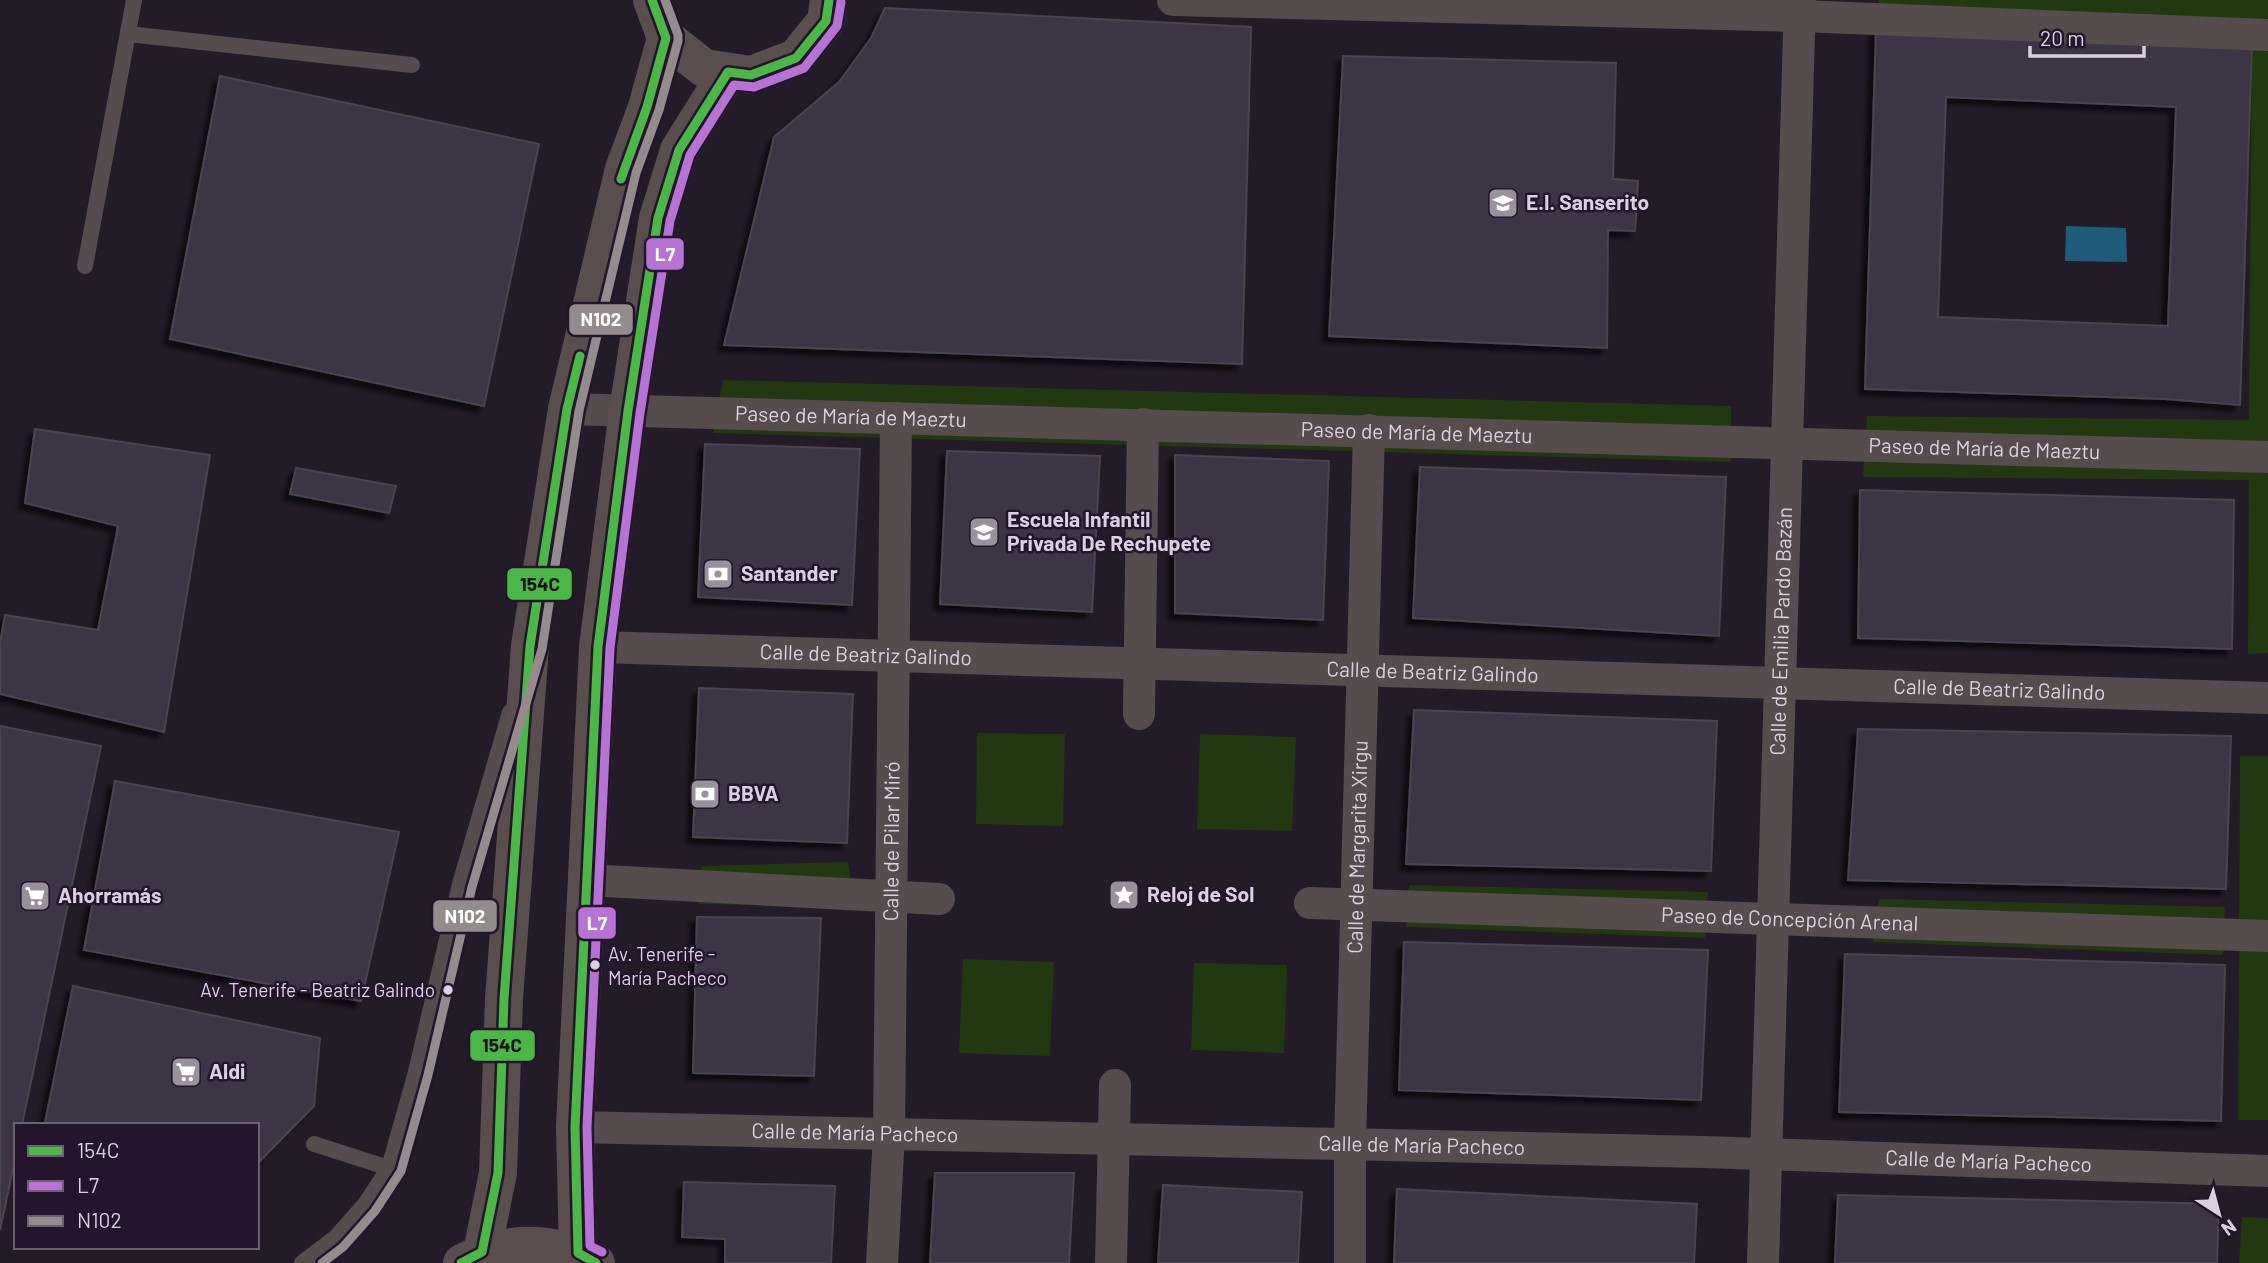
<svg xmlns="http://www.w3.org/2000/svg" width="2268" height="1263" font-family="Barlow,sans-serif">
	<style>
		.green { fill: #223811 }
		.water { fill: #1e5c7a }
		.building { fill: #3b3445; stroke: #494450; stroke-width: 2; fill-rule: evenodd; filter: url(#shadow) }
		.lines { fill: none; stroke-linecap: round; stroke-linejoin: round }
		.lane { stroke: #564c4d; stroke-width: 16 }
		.street { stroke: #564c4d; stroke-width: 32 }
		.secondary { stroke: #5a4d4d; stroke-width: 38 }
		.bus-1-casing { stroke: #24152d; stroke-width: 14 }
		.bus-2-casing { stroke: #24152d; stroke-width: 14 }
		.bus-3-casing { stroke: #24152d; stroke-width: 14 }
		.bus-1 { stroke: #4ab747; stroke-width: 9 }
		.bus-2 { stroke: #b673d3; stroke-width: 9 }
		.bus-3 { stroke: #948b8d; stroke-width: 9 }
		.bus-dot { fill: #dad0e0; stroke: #24152d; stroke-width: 2.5 }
		.labels { text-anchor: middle; stroke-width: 5; stroke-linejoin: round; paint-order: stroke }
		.bus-label { font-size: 19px; fill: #dad0e0; stroke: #24152d; text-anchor: start }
		.poi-label { font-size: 21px; font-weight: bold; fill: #dad0e0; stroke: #24152d; text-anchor: start }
		.street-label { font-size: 21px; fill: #dad0e0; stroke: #24152d }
		.line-badge { stroke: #24152d; stroke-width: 2.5 }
		.badge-label { font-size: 19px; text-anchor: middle; font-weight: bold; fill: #fff }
		.pale-badge-label { font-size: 19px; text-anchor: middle; font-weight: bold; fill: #111 }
	</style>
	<defs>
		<filter id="shadow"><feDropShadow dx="-6" dy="6" stdDeviation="2" flood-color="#0009"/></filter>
	</defs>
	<rect width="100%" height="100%" fill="#231b27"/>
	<path class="green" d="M1879,0h389v653l-20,1 1,-174 -386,-3 4,-61 382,4 3,-385 -374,-16z
		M723,380l1008,26v56l-1018,-29z
		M977,733l88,1 -2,92 -87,-2z
		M1200,734l96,3 -4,94 -95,-2z
		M2240,756h28v364h-30z
		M848,862l6,45 -155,-3 2,-38z
		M1409,885l299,7 -3,46 -299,-11z
		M1879,899l346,8 -2,48 -350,-13z
		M963,959l91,3 -4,94 -91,-3z
		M1194,963l93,2 -3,88 -93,-3z
		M2242,1217l26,1v45h-29z"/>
	<path class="water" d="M2066,226l60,2 1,34 -62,-1z"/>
	<path class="building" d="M885,8l366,19 -9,337 -518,-19 50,-208 65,-55 32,-44z
		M1876,29l376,13 -12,363 -75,-6 -300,-10zM1946,97l230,10 -8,219 -230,-9z
		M1343,56l273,7 -3,116 25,2 -3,50 -27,-1 -1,118 -278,-12z
		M220,76l319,68 -55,262 -314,-67z
		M35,429l175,26 -46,277 -164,-38v-51l5,-28 93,15 20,-104 -93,-23z
		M705,444l155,5 -8,156 -154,-8z
		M947,451l153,5 -8,156 -152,-8z
		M1175,455l154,6 -6,159 -148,-7z
		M1420,467l306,10 -7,159 -306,-18z
		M296,468l100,18 -7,27 -99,-19z
		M1860,490l374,10 -2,149 -374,-11z
		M699,688l154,6 -6,149 -154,-6z
		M1414,710l303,11 -6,150 -305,-7z
		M0,726l101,20 -79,379h-6v30l-16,75z
		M1858,729l373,7 -5,153 -378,-9z
		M115,781l284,51 -38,169 -277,-51z
		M697,917l124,1 -7,158 -121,-3z
		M1404,942l304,8 -7,150 -302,-10z
		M1845,954l380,11 -4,156 -382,-9z
		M73,986l247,52 -6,68 -57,58v-39h-200l-12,-3z
		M935,1173h139l-5,90h-139z
		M684,1182l151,4 -4,77h-106v-24l-43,-2z
		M1163,1185l139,7 -4,71h-140z
		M1397,1189l300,15 -3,59h-300z
		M1838,1195l381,9 -2,59h-382z"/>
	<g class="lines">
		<path class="lane" d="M128,34l284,31
			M85,266l49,-266
			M314,1144l75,24
			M302,1263l33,-25 31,-35 23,-35 27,-96 44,-188 50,-172"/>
		<g class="street">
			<path d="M1173,0l627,16 468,19"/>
			<path id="s1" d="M567,409l1701,48"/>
			<path id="s2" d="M598,647l1670,51"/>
			<path d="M1139,714l4,-290"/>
			<path d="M587,880l352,19"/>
			<path id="s3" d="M1310,903l958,33"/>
			<path id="s4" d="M575,1127l1128,25 565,19"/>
			<path id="s5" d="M882,1263l7,-128 7,-717"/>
			<path d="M1111,1263l4,-178"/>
			<path id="s6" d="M1350,1263v-119l19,-714"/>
			<path id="s7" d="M1763,1263l37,-1263"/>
		</g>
		<path class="secondary" d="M652,0l14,38 38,30 47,7 45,-17 30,-37 3,-21
			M482,1252l16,-79 6,-174 26,-353 37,-237 57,-240 23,-62 19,-69
			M578,1253l-3,-126 23,-480 30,-236 30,-193 21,-68 49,-78
			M462,1263c43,-23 91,-23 134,0"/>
		<g class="bus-1-casing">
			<path id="bus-1" d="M621,179l26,-72 19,-69 -14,-38
				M461,1263l21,-11 16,-79 6,-174 26,-353 37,-237 13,-53
				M596,1263l-18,-10 -3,-126 23,-480 30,-236 30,-193 21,-68 49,-78 23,3 45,-17 30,-37 3,-21"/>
		</g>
		<g class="bus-2-casing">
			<path id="bus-2" d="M602,1252l-12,-6 -3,-119 23,-479 30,-235 30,-192 20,-66 44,-70 20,2 50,-19 33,-42 4,-24"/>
		</g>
		<g class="bus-3-casing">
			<path id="bus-3" d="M322,1263l21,-16 32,-36 26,-40 27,-96 44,-188 70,-238 37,-238 57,-238 23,-63 19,-69v-6l-13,-35"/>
		</g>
		<use href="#bus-1" class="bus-1"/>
		<use href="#bus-2" class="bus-2"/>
		<use href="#bus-3" class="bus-3"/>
	</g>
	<defs>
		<g id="school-square" transform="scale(1.575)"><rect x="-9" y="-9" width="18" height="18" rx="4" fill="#9a919f" stroke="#24152d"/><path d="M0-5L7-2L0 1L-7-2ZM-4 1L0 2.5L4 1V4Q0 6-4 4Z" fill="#fff"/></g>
		<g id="bank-square" transform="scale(1.575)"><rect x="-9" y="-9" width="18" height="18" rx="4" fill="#9a919f" stroke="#24152d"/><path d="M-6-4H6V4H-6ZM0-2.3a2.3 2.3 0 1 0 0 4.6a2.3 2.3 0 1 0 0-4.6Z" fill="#fff"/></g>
		<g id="sight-square" transform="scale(1.575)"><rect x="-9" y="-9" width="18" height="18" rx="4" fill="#9a919f" stroke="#24152d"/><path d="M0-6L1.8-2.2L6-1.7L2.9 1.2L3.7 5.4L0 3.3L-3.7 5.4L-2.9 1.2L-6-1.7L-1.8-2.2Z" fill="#fff"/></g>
		<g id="supermarket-square" transform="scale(1.575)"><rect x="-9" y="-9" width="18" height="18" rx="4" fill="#9a919f" stroke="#24152d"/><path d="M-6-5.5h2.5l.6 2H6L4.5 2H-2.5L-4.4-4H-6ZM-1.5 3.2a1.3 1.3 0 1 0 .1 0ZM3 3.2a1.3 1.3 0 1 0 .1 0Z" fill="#fff"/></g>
	</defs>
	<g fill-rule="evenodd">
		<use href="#school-square" x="1503" y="203"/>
		<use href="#school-square" x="984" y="532"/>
		<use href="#bank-square" x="718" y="574"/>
		<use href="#bank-square" x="705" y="794"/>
		<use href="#sight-square" x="1124" y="895"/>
		<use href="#supermarket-square" x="35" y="896"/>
		<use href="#supermarket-square" x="186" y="1072"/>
	</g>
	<g class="bus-dot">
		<circle cx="595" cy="965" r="6"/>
		<circle cx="448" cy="990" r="6"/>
	</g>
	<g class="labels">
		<g class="bus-label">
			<text x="608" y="961">Av. Tenerife -<tspan x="608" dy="24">María Pacheco</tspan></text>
			<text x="435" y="997" text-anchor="end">Av. Tenerife - Beatriz Galindo</text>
		</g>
		<g class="poi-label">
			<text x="1526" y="210">E.I. Sanserito</text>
			<text x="1007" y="527">Escuela Infantil<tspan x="1007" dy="24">Privada De Rechupete</tspan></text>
			<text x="741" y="581">Santander</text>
			<text x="728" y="801">BBVA</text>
			<text x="1147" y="902">Reloj de Sol</text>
			<text x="58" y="903">Ahorramás</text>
			<text x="209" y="1079">Aldi</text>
		</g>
		<g class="street-label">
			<text dy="7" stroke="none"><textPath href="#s1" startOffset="284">Paseo de María de Maeztu</textPath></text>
			<text dy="7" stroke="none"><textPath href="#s1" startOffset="850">Paseo de María de Maeztu</textPath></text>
			<text dy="7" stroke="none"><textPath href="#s1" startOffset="1418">Paseo de María de Maeztu</textPath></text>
			<text dy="7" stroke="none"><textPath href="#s7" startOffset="632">Calle de Emilia Pardo Bazán</textPath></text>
			<text dy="7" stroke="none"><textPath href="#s2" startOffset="268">Calle de Beatriz Galindo</textPath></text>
			<text dy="7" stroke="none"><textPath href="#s2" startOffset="835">Calle de Beatriz Galindo</textPath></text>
			<text dy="7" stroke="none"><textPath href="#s2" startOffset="1402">Calle de Beatriz Galindo</textPath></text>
			<text dy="7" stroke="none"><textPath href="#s5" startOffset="422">Calle de Pilar Miró</textPath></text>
			<text dy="7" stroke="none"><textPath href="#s6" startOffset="416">Calle de Margarita Xirgu</textPath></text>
			<text dy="7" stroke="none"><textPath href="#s3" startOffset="480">Paseo de Concepción Arenal</textPath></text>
			<text dy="7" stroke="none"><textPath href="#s4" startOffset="280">Calle de María Pacheco</textPath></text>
			<text dy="7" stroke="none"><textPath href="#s4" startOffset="847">Calle de María Pacheco</textPath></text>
			<text dy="7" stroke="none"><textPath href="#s4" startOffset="1414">Calle de María Pacheco</textPath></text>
		</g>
	</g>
	<g class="line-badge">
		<rect x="645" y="237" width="40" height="34" rx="7" fill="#b673d3"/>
		<rect x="568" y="303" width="66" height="33" rx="7" fill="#948b8d"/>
		<rect x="506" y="567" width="67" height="34" rx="7" fill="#4ab747"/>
		<rect x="432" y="899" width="66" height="34" rx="7" fill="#948b8d"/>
		<rect x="577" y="906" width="40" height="34" rx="7" fill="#b673d3"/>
		<rect x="469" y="1029" width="67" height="33" rx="7" fill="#4ab747"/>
	</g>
	<g class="badge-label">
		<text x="665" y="261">L7</text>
		<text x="601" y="326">N102</text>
		<text x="465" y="923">N102</text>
		<text x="597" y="930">L7</text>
	</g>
	<g class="pale-badge-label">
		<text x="540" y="591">154C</text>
		<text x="502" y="1052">154C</text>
	</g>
	<rect x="14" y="1123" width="245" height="126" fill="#24152d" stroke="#6d6075" stroke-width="2"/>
	<rect x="28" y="1146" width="35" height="10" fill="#4ab747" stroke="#6d6075" stroke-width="2"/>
	<text x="77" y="1158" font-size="21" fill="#dad0e0">154C</text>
	<rect x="28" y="1181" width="35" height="10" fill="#b673d3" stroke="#6d6075" stroke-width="2"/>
	<text x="77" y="1193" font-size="21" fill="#dad0e0">L7</text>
	<rect x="28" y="1216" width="35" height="10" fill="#948b8d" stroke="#6d6075" stroke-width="2"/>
	<text x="77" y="1228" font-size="21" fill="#dad0e0">N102</text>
	<g transform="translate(2219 1214) rotate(144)" stroke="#24152d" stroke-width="5" paint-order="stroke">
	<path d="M0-5L12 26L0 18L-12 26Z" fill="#dad0e0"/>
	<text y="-10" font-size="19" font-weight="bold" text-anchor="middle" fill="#dad0e0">N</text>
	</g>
	<path d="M2030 46v10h114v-10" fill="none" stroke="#dad0e0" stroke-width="3.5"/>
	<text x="2040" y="46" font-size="21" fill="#dad0e0" stroke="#24152d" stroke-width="5" paint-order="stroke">20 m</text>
</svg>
